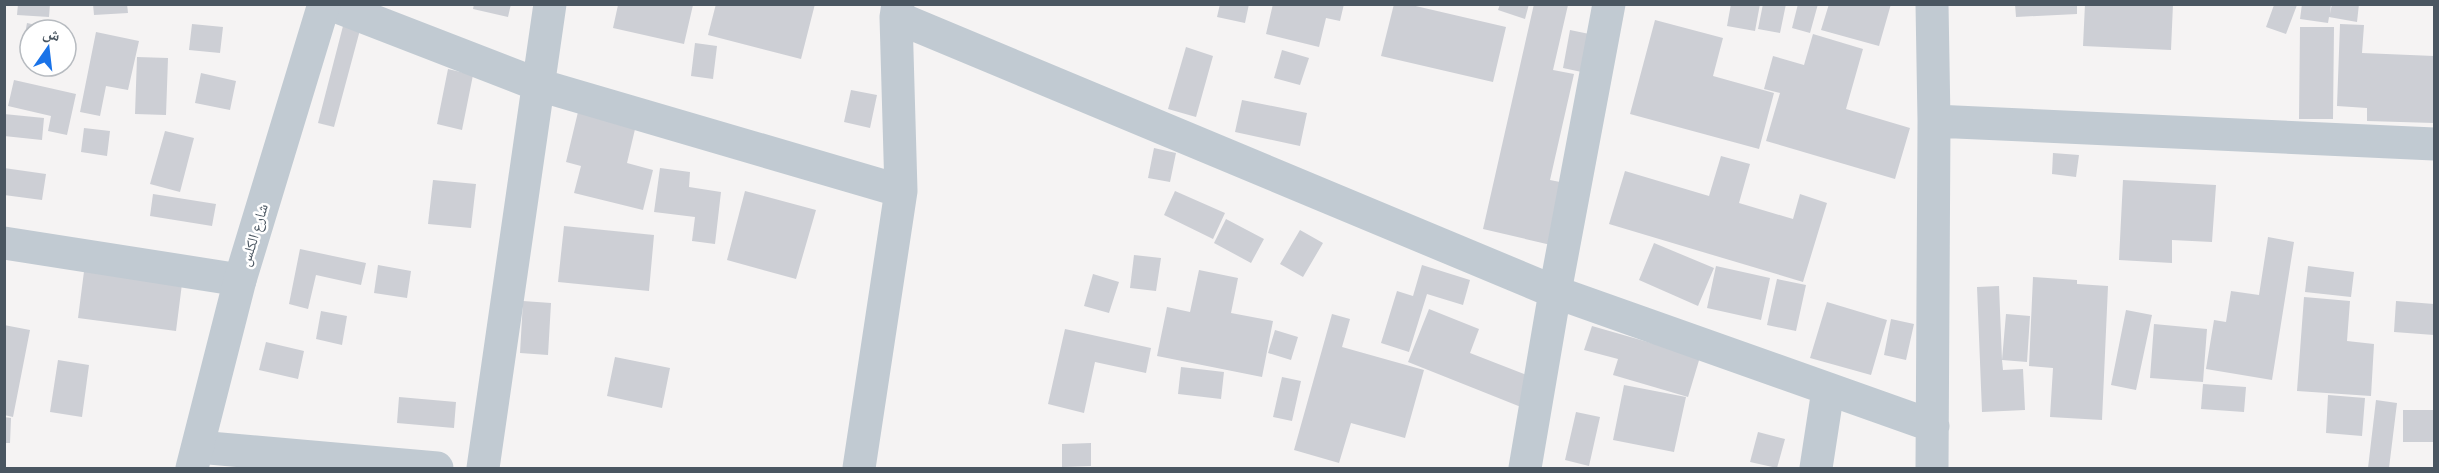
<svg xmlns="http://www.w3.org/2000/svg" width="2439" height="473" font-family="'Roboto Condensed','Noto Naskh Arabic',sans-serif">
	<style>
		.building { fill: #cdcfd5 }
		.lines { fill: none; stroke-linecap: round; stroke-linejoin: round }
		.minor { stroke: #c1cad2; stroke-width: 33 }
		.tertiary { stroke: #c1cad2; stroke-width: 33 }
		.labels { text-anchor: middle; stroke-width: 5; stroke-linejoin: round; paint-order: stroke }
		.street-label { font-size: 15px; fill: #4a5661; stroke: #fff }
	</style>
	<rect width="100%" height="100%" fill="#f5f3f3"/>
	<path class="building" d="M18,4h32l-1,13 -32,-2z
		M93,4h34l1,9 -34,2z
		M474,4h37l-3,13 -35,-8z
		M716,4h99l-14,55 -93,-24z
		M1220,4h29l-4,19 -28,-6z
		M1273,4h71l-4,17 -14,-3 -7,29 -53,-13z
		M1394,4h13l99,23 -13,55 -112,-26z
		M1500,4h29l-4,15 -27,-9z
		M1534,4l34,1 -15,65 21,4 -24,106 15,3 -14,62 -68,-16z
		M1731,4h29l-5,27 -28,-5z
		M1763,4h23l-6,29 -22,-4z
		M1798,4h20l-8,29 -18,-5z
		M1829,4h62l-12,42 -58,-16z
		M2015,4h62v10l-61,3z
		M2085,4h88l-2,46 -88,-4z
		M2302,4h29l-1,10 2,-10h27l-2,18 -28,-5 -1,6 -28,-4z
		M618,5h75l-9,39 -71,-16z
		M2274,5h23l-11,29 -20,-7z
		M1655,20l68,18 -10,38 61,17 -15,56 -129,-35z
		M27,23l27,6 -24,1v21l-8,-1z
		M192,24l31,3 -3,26 -31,-3z
		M2340,24l24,1 -2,28 72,3v67l-67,-2v-13l-30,-2z
		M343,26l17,4 -26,97 -16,-4z
		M2300,27h34l-1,92h-34z
		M1570,30l29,6 -8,38 -28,-6z
		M96,32l43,9 -11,49 -22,-4 -6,30 -20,-4z
		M1813,34l50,15 -17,60 64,19 -15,51 -129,-38 14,-48 -16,-4 9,-33 31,9z
		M695,43l22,3 -4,33 -22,-3z
		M1186,47l27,9 -17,61 -28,-8z
		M1282,50l27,8 -9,27 -26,-7z
		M137,57l31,1 -2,57 -31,-1z
		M448,69l25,6 -11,55 -25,-6z
		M201,73l35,8 -6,29 -35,-7z
		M14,80l62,14 -9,41 -19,-4 3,-15 -43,-10z
		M851,90l26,5 -7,33 -26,-6z
		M1242,100l65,13 -7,33 -65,-14z
		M578,112l58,13 -9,38 26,7 -10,40 -69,-17 7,-27 -15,-4z
		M4,114l40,4 -2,22 -38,-4z
		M84,128l26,3 -3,25 -26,-4z
		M165,131l29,7 -14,54 -30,-8z
		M1154,148l22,5 -6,29 -22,-4z
		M2053,153l26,2 -3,22 -24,-3z
		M1721,156l29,8 -11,39 54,16 7,-25 27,9 -24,79 -194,-58 16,-53 84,25z
		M4,168l42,6 -4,26 -38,-5z
		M660,168l30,4 -1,15 32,5 -6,52 -23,-3 3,-24 -41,-5z
		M433,180l43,4 -5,44 -43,-4z
		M2123,180l93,5 -4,57 -40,-2v23l-53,-3z
		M745,191l71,19 -20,69 -69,-19z
		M1175,191l50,22 -12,26 -49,-24z
		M153,194l63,10 -4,22 -62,-10z
		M1226,219l38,20 -13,24 -37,-20z
		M564,226l90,9 -5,56 -91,-9z
		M1300,230l23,13 -20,34 -23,-13z
		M2268,237l26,5 -22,138 -66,-11 8,-49 12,2 5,-31 28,4z
		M1654,243l60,25 -16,38 -59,-26z
		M300,249l66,14 -5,22 -45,-10 -8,34 -19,-5z
		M1134,255l27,3 -5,33 -26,-3z
		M86,256l98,12 -8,63 -98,-13z
		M378,265l33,6 -4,27 -33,-5z
		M1422,265l48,15 -7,25 -36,-11 -18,58 -28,-9 16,-52 16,5z
		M1716,266l54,12 -9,42 -54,-12z
		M2308,266l46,6 -3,25 -46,-5z
		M1199,270l39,8 -7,35 42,8 -11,56 -105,-21 10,-49 23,5z
		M1093,274l26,8 -10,31 -25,-7z
		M2033,277l44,3v4l31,2 -6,134 -52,-3 3,-49 -24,-2z
		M1777,279l29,6 -10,46 -29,-6z
		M1999,286l3,74 4,-46 24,2 -3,46 -25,-2 1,10 20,-1 2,41 -43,2 -5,-125z
		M2304,297l46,4 -3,40 27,3 -3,52 -74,-5z
		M523,301l28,2 -3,52 -28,-2z
		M2396,301l38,3v31l-40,-3z
		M1827,302l60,18 -16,55 -61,-17z
		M1429,309l50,20 -9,24 67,26 -11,30 -118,-47z
		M2126,310l26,5 -16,75 -25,-5z
		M321,311l26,5 -5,29 -26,-6z
		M1332,314l18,5 -8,28 82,23 -19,68 -54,-15 -12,40 -45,-13z
		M1891,319l23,5 -8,36 -22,-5z
		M2154,324l53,5 -4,53 -53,-4z
		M4,325l26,5 -17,87 -9,-2z
		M1592,326l108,31 -12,40 -75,-22 5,-16 -34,-9z
		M1065,329l86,19 -5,25 -51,-11 -11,51 -36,-9z
		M1275,330l23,7 -7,23 -23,-7z
		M266,342l38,9 -6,28 -39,-9z
		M615,357l55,11 -8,40 -55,-12z
		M58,360l31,5 -7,52 -32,-5z
		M1181,367l43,5 -3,27 -43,-5z
		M1282,377l19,4 -9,40 -19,-4z
		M2203,384l43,3 -2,25 -43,-3z
		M1624,385l62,12 -12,55 -61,-12z
		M2328,395l37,3 -3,38 -36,-3z
		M399,397l57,5 -2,26 -57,-5z
		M2376,400l21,3 -8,65h-21z
		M2403,410h31v32h-31z
		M1576,412l24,5 -11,49 -24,-6z
		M4,417l7,1 -1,25h-6z
		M1758,432l27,7 -8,29 -27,-6z
		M1091,443v23l-29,1v-23z"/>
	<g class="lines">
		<path class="minor" d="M330,4l209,81 362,106
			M896,17l659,275 378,134
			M1934,121l500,23
			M4,243l236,37
			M198,447l239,21
			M483,468l67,-464
			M859,468l42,-277 -5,-174 2,-13
			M1525,468l30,-176 54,-288
			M1816,468l12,-78
			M1932,468l2,-347 -2,-117"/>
		<path class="tertiary" d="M192,468l48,-188 84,-276"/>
	</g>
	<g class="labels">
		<g class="street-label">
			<text transform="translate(254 235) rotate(-73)" y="5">شارع الكلس</text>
		</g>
	</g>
	<rect width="2439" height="473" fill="none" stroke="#4a5661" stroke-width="12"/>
	<g transform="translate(48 48) rotate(14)"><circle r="28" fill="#ffffff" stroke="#b7bbc0" stroke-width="1.5"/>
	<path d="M0-4.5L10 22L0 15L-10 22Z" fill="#1a73e8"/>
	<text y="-9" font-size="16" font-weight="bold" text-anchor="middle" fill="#4a5661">ش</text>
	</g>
</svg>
